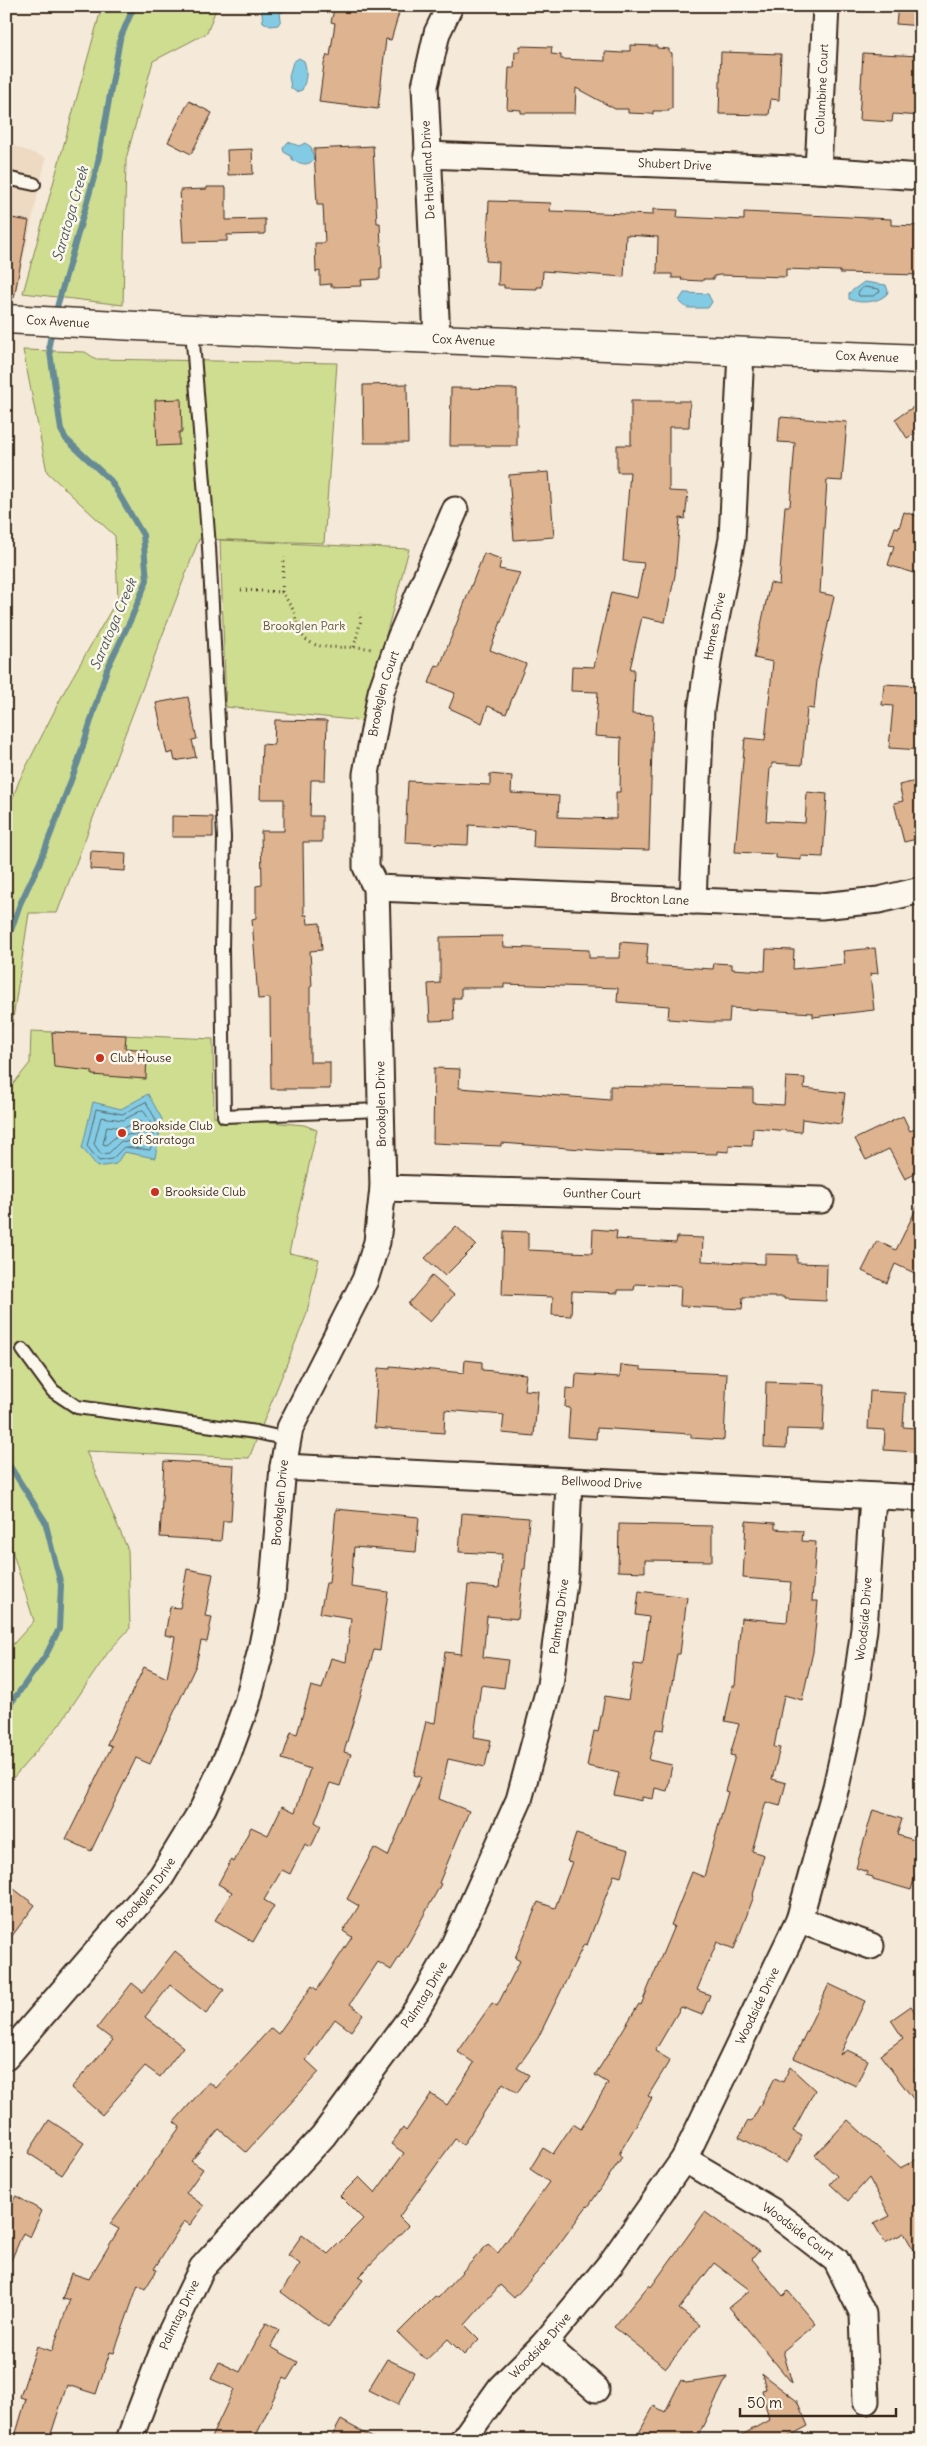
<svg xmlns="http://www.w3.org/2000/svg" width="927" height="2446" font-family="Delius,sans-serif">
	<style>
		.built { fill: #eed9c3 }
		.green { fill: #cfdd90; stroke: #858457 }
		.water { fill: #83cbe4; stroke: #668b95 }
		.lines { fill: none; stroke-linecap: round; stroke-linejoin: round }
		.shore { stroke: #586a6d; stroke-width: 1 }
		.stream { stroke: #668b95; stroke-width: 6 }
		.building { fill: #deb38f; stroke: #3b2a1e }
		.service-casing { stroke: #3b2a1e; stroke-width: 16 }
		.minor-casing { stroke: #3b2a1e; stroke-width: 29 }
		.secondary-casing { stroke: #3b2a1e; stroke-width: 31 }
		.path { stroke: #3b2a1e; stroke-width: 3; stroke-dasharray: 1 4; stroke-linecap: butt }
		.service { stroke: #fbf7ec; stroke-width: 12 }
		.minor { stroke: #fbf7ec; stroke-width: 25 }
		.secondary { stroke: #fbf7ec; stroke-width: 28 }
		.poi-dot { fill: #c8321e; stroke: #fbf7ec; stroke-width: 2 }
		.labels { text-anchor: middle; stroke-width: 5; stroke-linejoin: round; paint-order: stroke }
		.street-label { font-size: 12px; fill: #3b2a1e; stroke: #fbf7ec }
		.park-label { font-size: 12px; fill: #60573a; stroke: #fbf7ec }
		.poi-label { font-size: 12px; fill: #3b2a1e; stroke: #fbf7ec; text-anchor: start }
		.water-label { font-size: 14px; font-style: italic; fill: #515a59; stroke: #fbf7ec }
	</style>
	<rect width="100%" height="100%" fill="#f5e9d9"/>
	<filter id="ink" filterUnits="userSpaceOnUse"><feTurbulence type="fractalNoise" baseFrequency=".02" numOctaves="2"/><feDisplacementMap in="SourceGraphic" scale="10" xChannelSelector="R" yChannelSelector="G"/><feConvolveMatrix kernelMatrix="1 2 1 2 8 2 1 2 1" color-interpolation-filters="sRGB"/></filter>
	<g filter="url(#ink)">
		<path class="built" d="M6,143l40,15 -35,155h-5z"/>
		<path class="green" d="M102,6h115l-10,27 -54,28 -27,98 -3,146 -100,-12z
			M23,350l62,2 11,7 241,4 -13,180 -125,-4 -142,374h-28l-17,112 -6,16v-224l13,-36 46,-91 53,-92 -3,-62 -68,-64z
			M220,540l189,9 -46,172 -137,-14z
			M31,1031l182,8 1,78 90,8 13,5 -28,123 30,6 -13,57 -57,142 -163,-7 42,99 2,78 -21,23 -50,74 -53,61v-134l28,-31 -28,-90v-438l24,-30z"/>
		<path class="water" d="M261,6l24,2 1,3 -6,2 1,7 -3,5 -7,1 -8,-4z
			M299,58l5,3c4,10 2,20 -2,29l-6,2 -5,-4 -2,-12 4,-14z
			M288,142l11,4 6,-3 6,4 3,12c-7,9 -14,3 -21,2l-2,-5 -7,-4 -1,-4z
			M864,282l22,3 2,6 -1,3c-9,9 -27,10 -38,5v-6z
			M684,293l24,1 4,8 -4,6h-21l-8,-7z
			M148,1094l14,25 -7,39 -31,-6 -8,12 -18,3 -16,-19 11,-46 28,7z"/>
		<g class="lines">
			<path class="shore" d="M864,287l15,2 1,3 -7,4h-14l-1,-3z
				M146,1102l10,18 -6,30 -26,-3 -12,12 -13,2 -12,-15 9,-37 26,5z
				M143,1110l7,11 -5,22 -24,-2 -12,12 -8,1 -7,-10 7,-27 22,3z
				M139,1121l3,2 -3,12 -20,-1 -13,11 -3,-1 4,-18 17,2z"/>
			<path class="stream" d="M55,314l42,-147 23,-128 14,-33
				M6,945l14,-41 20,-42 38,-100 29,-93 24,-50 16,-39 -4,-45 -32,-54 -45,-42 -5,-9 -12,-85 3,-16
				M6,1460l39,61 16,64 -2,44 -13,26 -40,55"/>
		</g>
		<path class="building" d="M335,6h66l-10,34 -5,-1 -8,70 -59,-7 5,-38 3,-9 3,1 5,-33 -4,-1z
			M898,6h23v20l-25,-2z
			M630,45l27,1v2l12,1v3l3,1v56h-3v2h-16v3l-25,-1v-4h-13l-39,-21 -1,25h-54v-3l-14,-1 2,-41h5l1,-16h5v-6l32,1 -1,7 10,1v4l44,2v-9l18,1v-2h7z
			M721,52l60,2 -2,46 -8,-1 -2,16 -50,-1z
			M863,53l56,3 2,60 -28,-2 -1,8 -33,-2z
			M189,101l23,12 -21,41 -23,-12z
			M373,146l4,77h3l2,45h-2v11l-19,1 1,6 -31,1v-3l-11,1v-14l-4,1 -1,-29h10l-2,-38h-6l-3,-56z
			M252,149l1,25 -25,1 -1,-25z
			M207,187h19v33l39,-1v15l-38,1v6l-44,1 -3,-52 27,-1z
			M489,201l62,2 -1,8 103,4v-6l25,1 -1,7 67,3v-8l147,7v6l30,1v49l-81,-2v-2l-54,-2v8l-66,-2 -6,1v3h-11v2l-22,-1 1,-2h-10v-4h-15l1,-37 -32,-2 -2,42 -81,-6 -1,16h-5v2l-33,-1v-3h-6l1,-23 -13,-1z
			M6,217l23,4 -15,77 -8,-1z
			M407,384l1,59h-44l-1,-58z
			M451,388l66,1v57h-67z
			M181,399l1,33h-3v13l-22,1 -2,-46z
			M631,401h59l-1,26h-20v64l19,1 -3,27 -5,-1 -5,57 -10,47 -23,-5 -12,52h4l-2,45 21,1 -4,135 -116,-3 1,-18 -65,-4 -1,20 -63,-3 3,-61 82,4v-11l22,2 -1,17 48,3 -1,21 58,2v-27h4l1,-54 -26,-2 3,-44 -27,-1 1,-25 22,1 17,-75 26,6 7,-35 -21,-2 7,-89h-13v-27h14z
			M921,402v28l-14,8 -12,-19z
			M780,417l67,5 -5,59 -15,-1 -7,113 14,3 -16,75 -4,38 -7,-1 -5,57 -30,-2v5h-2l-4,53 39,2 2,-31 20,2 -4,63 -22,-1v4l-25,-2v-4l-41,-2 10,-114 20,2 8,-78 -19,-4 16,-75 9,2 6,-79h5l5,-63 -17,-1z
			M549,472l5,65 -40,3 -5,-65z
			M904,512l17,5v58l-33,-10 6,-19 -5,-1 6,-18 4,1z
			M484,553l17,6 -2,10 21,4 -30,77 36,14 -20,50 -18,-8 -6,17 -33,-15 6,-15 -26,-10 7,-18 4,1z
			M884,684l37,2v64l-32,-2 4,-42 -11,-1z
			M188,697l9,42 -5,1 4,17 -21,4 -2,-9 -6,2 -11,-51z
			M275,720l52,1 -2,59h-14l-1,36h12v26h-19l1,73h3l1,9 12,-1 2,27 -12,1 2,35 -2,1v75h20v27h-59l-1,-91 -12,1 -6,-80 4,-1v-32l6,-1 -1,-54h23v-32h-24l2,-55 12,1z
			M921,780v58l-17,4 -10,-39 9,-2 -4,-16z
			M172,816l41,1v20h-41z
			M91,851l35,2 -1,18 -35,-2z
			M503,936l1,11 85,3v8h31l1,-16 27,2 -2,21 67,4 1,-6 18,1v5l33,2 1,-22 28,1 -1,19 52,-5 -2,-13 32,-3 3,25 -8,1 4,36 -61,7v-4l-83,-5 -1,14h-21l-40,-3 1,-13 -52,-4 1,-14 -114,-4v4h-43v10h-8l1,22 -24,1 -2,-37 12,-1v-46z
			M52,1032l74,3 -1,13 22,2 -1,29 -54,-4v-4l-38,-4z
			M434,1068l26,1 -1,19 151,12v-14l143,3v14l31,2 2,-28 19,1 -1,10 41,5 -4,31 -39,-5 -1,13 -48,-4 -1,18 -23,-1v7l-12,-1v3l-109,-3 -107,-8v3l-68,-3z
			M903,1116l7,15 5,-2 6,11v31l-16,8 -16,-30 -23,11 -11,-21z
			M921,1199v77l-26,-12 -8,19 -25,-12 15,-30 19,9z
			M456,1226l20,19 -31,31 -20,-18z
			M593,1229l24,2 -1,8 60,4 1,-6 26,1 -1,23 63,3v-10l32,1v8l30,1 -1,37 -42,-2v-2h-41l-1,12 -62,-3 1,-20 -46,-2 -1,6h-16v3l-46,-2 -1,25 -19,-1 1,-18 -51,-2 2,-64 24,1v18l64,3z
			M432,1276l22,19 -24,27 -22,-18z
			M465,1360l17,2v8l44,4 -2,16 14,1 -4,45 -32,-3 2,-18 -59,-5 -1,23 -70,-5 4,-60 12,1v-3l74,7z
			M621,1365l20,2v3l86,4 -3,66 -33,-2v-4l-94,-6 -1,11 -28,-2 2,-29 -5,-1 1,-19 9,1 1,-15 44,3z
			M766,1382l59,2 -2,46 -36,-1 -1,19 -22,-1z
			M870,1391l35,2 -2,34 13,1 -1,24 -31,-2 1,-20 -17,-1z
			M164,1461l70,4 -3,56h-8l-2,20 -61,-4z
			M336,1509l83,8 -3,35 -62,-5 -3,40 37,5 -8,59 -6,-1 -30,102 7,2 -11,32 -10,-3 -15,39 6,4 -10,21 -6,-3 -15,30 -8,-4 -18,30 10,6 -21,36 -38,-22 17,-28 -14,-8 13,-24 3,2 17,-35 17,8 14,-29 13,6 15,-43 -28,-10 9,-27 6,2 14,-48 11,3 9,-31 15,4 5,-44 -31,-5 6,-30h3z
			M462,1513l67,5 -4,51h-2l-5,50 -31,-3 -4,41 25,3 -4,28 -23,-3 -7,52 17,3 -6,27 -37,-8 -9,40 30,12 -30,72 2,1 -32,58 -18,28 -13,-8 -28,42 13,10 -12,17 -16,-12 -29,41 13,12 -73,80 -27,-23 -28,32 12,8 -17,24 18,13 -14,19 -6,-4 -30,48 3,1 -12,19 -7,-4 -24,68 -4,-1 -14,42 -29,-9 -18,55h-35l12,-41 -6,-2 17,-51 15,5 18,-52 -8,1 9,-27 18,6 30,-50 -9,-5 70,-97 -6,-5 35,-40 7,6 55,-60 7,6 34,-48 5,4 35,-53 -9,-6 16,-25 -12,-7 27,-51 14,8 33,-79 -7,-2 12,-54 9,2 10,-71 16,2 7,-69 31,3 3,-34 -43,-2z
			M746,1521l29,2v6l28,2 -1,10 14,1 -4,59h6l-5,51 -11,48 -18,-5 -10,52 6,1 -8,31 14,4 -6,23 -14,-4 -14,49 12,4 -11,40 1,1 -20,53 -17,-7 -20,48 13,5 -8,20 -21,-8 -26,44 15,9 -22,36 4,2 -33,56 3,3 -34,50 -1,-1 -44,60 -29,32 -14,-13 -35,40 14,14 -15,16 -16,-16 -22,21 -28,-27 37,-37 3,2 50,-54 10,9 51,-71 -19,-13 13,-21 10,6 20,-30 8,5 27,-46 -13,-8 44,-71 2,1 33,-79 -3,-1 21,-53 12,5 24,-85 -3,-1 10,-35 -5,-1 9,-31 -14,-3 7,-35h3l6,-68 46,4 4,-40 -48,-4z
			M619,1524l93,2v35l-67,-1v12l-27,-1z
			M187,1569l26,5 -8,42 7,1 -5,25 -6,-1 -5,24 -46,99 -14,-6 -45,93 -25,-12 46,-93 -5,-2 37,-77 23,11 8,-41 -10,-2 5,-28 10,1z
			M639,1591l48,6 -7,57h-3l-13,76 -8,-1 -7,31 23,5 -5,26 -12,-3 -2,11 -11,-2v4l-28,-6 5,-22 -32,-7 7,-35 4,1 7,-36 23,4 6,-36 9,1 6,-48 -13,-2z
			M873,1810l29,9 -5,16 24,7v14l-10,34 -38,-11v-2l-7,-2 1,-3 -11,-4z
			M576,1834l53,16 -8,27 -7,-2 -27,70 -3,-1 -46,94 -21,30 12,7 -12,18 -14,-10 -40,62 -8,-6 -56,78 9,9 -50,51 5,3 -35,47 -47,-35 19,-28 -12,-9 14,-20 26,19 35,-35 -23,-23 19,-19 16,16 29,-40 -13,-9 12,-16 3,3 25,-37 16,11 27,-42 -16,-11 34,-49 5,3 23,-45 -5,-3 23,-56 17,6 17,-46 -5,-1z
			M6,1883l29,22 -29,39z
			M175,1951l49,39 -18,24 -36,-29 -25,32 38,30 -23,30 -15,-11 -43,49 -31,-27 42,-48 -16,-12 35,-45 11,9z
			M829,1984l36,17 -25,54 7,-5 21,10 -12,26 -62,-28z
			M911,2006l10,15v44l-7,5 7,10v29l-41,-54 23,-17 -12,-18z
			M790,2067l25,23 -22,41 9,5 -15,27 -48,-26 9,-16 3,1 24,-44 8,4z
			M49,2120l35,23 -22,32 -34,-22z
			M848,2120l52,48 21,-11v106l-17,-30 -19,10 -11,-19 16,-8 -21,-38 -21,23 -18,-17 7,-8 -22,-21z
			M16,2196l26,15 -12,26 -7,-4 -17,39v-60z
			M705,2212l54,39 -7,8 31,37 5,-5 28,33 -33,27 9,32 -63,-76 21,-17 -36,-27 -35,46 21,16 -34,43 -52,-41 35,-42 2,2z
			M266,2323l13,7 -8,17 27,15 -11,18 -4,-2 -29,62h-44l24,-51 -23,-10 8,-17 21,10z
			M387,2359l27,13 -16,33 -30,-15z
			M762,2374l35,27 11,25 -26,14h-49l36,-20 -7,-30 4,-1z
			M727,2377l-31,63h-61l19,-34 11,6 16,-32 5,3z
			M341,2420l36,20h-47z"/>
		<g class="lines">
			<g class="service-casing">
				<path id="service" d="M6,178l28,6
					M192,329l17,218 15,290 -2,111 2,168 157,-6
					M23,1350l30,41 24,16 179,25 31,7"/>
			</g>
			<g class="minor-casing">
				<g id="minor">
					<path id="s1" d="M427,155l391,15 103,7"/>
					<path id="s2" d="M818,170l8,-164"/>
					<path d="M437,338l-12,-252 12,-53 13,-27"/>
					<path id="s3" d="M376,888l445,18 58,-6 42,-10"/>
					<path id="s4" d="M693,901l8,-191 9,-61 22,-110 9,-187"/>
					<path id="s5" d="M383,1188l438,12"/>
					<path id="s6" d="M283,1467l638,31"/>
					<path d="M799,1920l72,26"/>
					<path id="s7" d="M6,2057l155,-180 42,-69 24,-51 20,-54 14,-53 11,-54 11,-129 7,-39 75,-148 12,-38 6,-54 -6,-263 -1,-37 -10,-21v-93l15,-82 19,-54 55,-128"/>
					<path id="s8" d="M684,2159l88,52 64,49 27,54 3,87"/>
					<path d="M544,2344l52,45"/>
					<path id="s9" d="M129,2440l38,-100 35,-72 121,-132 94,-127 35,-60 67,-149 31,-115 15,-111 4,-93"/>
					<path id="s10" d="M463,2440l38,-53 43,-43 67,-81 73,-104 115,-239 37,-133 16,-73 12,-85 9,-132"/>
				</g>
			</g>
			<g class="secondary-casing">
				<g id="secondary">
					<path id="s11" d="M6,319l186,10 729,30"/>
				</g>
			</g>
			<path class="path" d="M241,590l41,2c4,7 9,13 12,20 3,8 3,16 8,23 15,21 51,7 72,15
				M282,592l2,-35
				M354,647l7,-27 -2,-7"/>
			<use href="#service" class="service"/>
			<use href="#minor" class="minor"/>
			<use href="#secondary" class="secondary"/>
		</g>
	</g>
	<g class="poi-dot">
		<circle cx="100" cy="1058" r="5"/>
		<circle cx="122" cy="1133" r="5"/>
		<circle cx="155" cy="1192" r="5"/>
	</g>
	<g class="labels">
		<g class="street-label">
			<text dy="4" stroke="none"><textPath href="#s2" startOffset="81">Columbine Court</textPath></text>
			<text dy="4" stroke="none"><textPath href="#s1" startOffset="248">Shubert Drive</textPath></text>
			<text transform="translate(428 170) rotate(-93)" y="4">De Havilland Drive</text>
			<text dy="4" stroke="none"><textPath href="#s11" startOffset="52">Cox Avenue</textPath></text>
			<text dy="4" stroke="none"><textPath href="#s11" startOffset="458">Cox Avenue</textPath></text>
			<text dy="4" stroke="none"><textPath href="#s11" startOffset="862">Cox Avenue</textPath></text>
			<text dy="4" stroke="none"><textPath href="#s4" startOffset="276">Homes Drive</textPath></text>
			<text dy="4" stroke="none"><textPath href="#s7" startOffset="1470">Brookglen Court</textPath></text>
			<text dy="4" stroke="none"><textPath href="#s3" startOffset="274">Brockton Lane</textPath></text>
			<text transform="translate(381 1104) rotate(-91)" y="4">Brookglen Drive</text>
			<text dy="4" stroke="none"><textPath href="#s5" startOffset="219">Gunther Court</textPath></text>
			<text dy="4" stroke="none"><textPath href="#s6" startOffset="319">Bellwood Drive</textPath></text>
			<text dy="4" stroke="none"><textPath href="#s7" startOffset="636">Brookglen Drive</textPath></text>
			<text dy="4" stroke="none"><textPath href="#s9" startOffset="945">Palmtag Drive</textPath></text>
			<text dy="4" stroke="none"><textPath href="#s10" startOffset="932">Woodside Drive</textPath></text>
			<text dy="4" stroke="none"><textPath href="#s7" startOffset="216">Brookglen Drive</textPath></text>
			<text dy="4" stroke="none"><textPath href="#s9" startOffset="540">Palmtag Drive</textPath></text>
			<text dy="4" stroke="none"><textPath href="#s10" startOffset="528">Woodside Drive</textPath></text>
			<text dy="4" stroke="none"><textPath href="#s8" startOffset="135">Woodside Court</textPath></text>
			<text dy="4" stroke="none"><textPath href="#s9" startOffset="135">Palmtag Drive</textPath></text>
			<text dy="4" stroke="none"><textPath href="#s10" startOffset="122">Woodside Drive</textPath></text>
		</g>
		<g class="park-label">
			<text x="304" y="630">Brookglen Park</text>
		</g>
		<g class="poi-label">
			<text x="110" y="1062">Club House</text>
			<text x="132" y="1130">Brookside Club<tspan x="132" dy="14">of Saratoga</tspan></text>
			<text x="165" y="1196">Brookside Club</text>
		</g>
		<g class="water-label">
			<text transform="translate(70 214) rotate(-74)" y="5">Saratoga Creek</text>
			<text transform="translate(113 624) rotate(-67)" y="5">Saratoga Creek</text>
		</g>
	</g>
	<rect width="927" height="2446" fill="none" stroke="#fbf7ec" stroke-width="25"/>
	<rect x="12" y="12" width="902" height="2421" fill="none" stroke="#3b2a1e" stroke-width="2" filter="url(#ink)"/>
	<path d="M740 2408v8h156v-8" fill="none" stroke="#3b2a1e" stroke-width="2.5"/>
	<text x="747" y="2408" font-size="15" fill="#3b2a1e" stroke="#fbf7ec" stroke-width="4" paint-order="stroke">50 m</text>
</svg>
